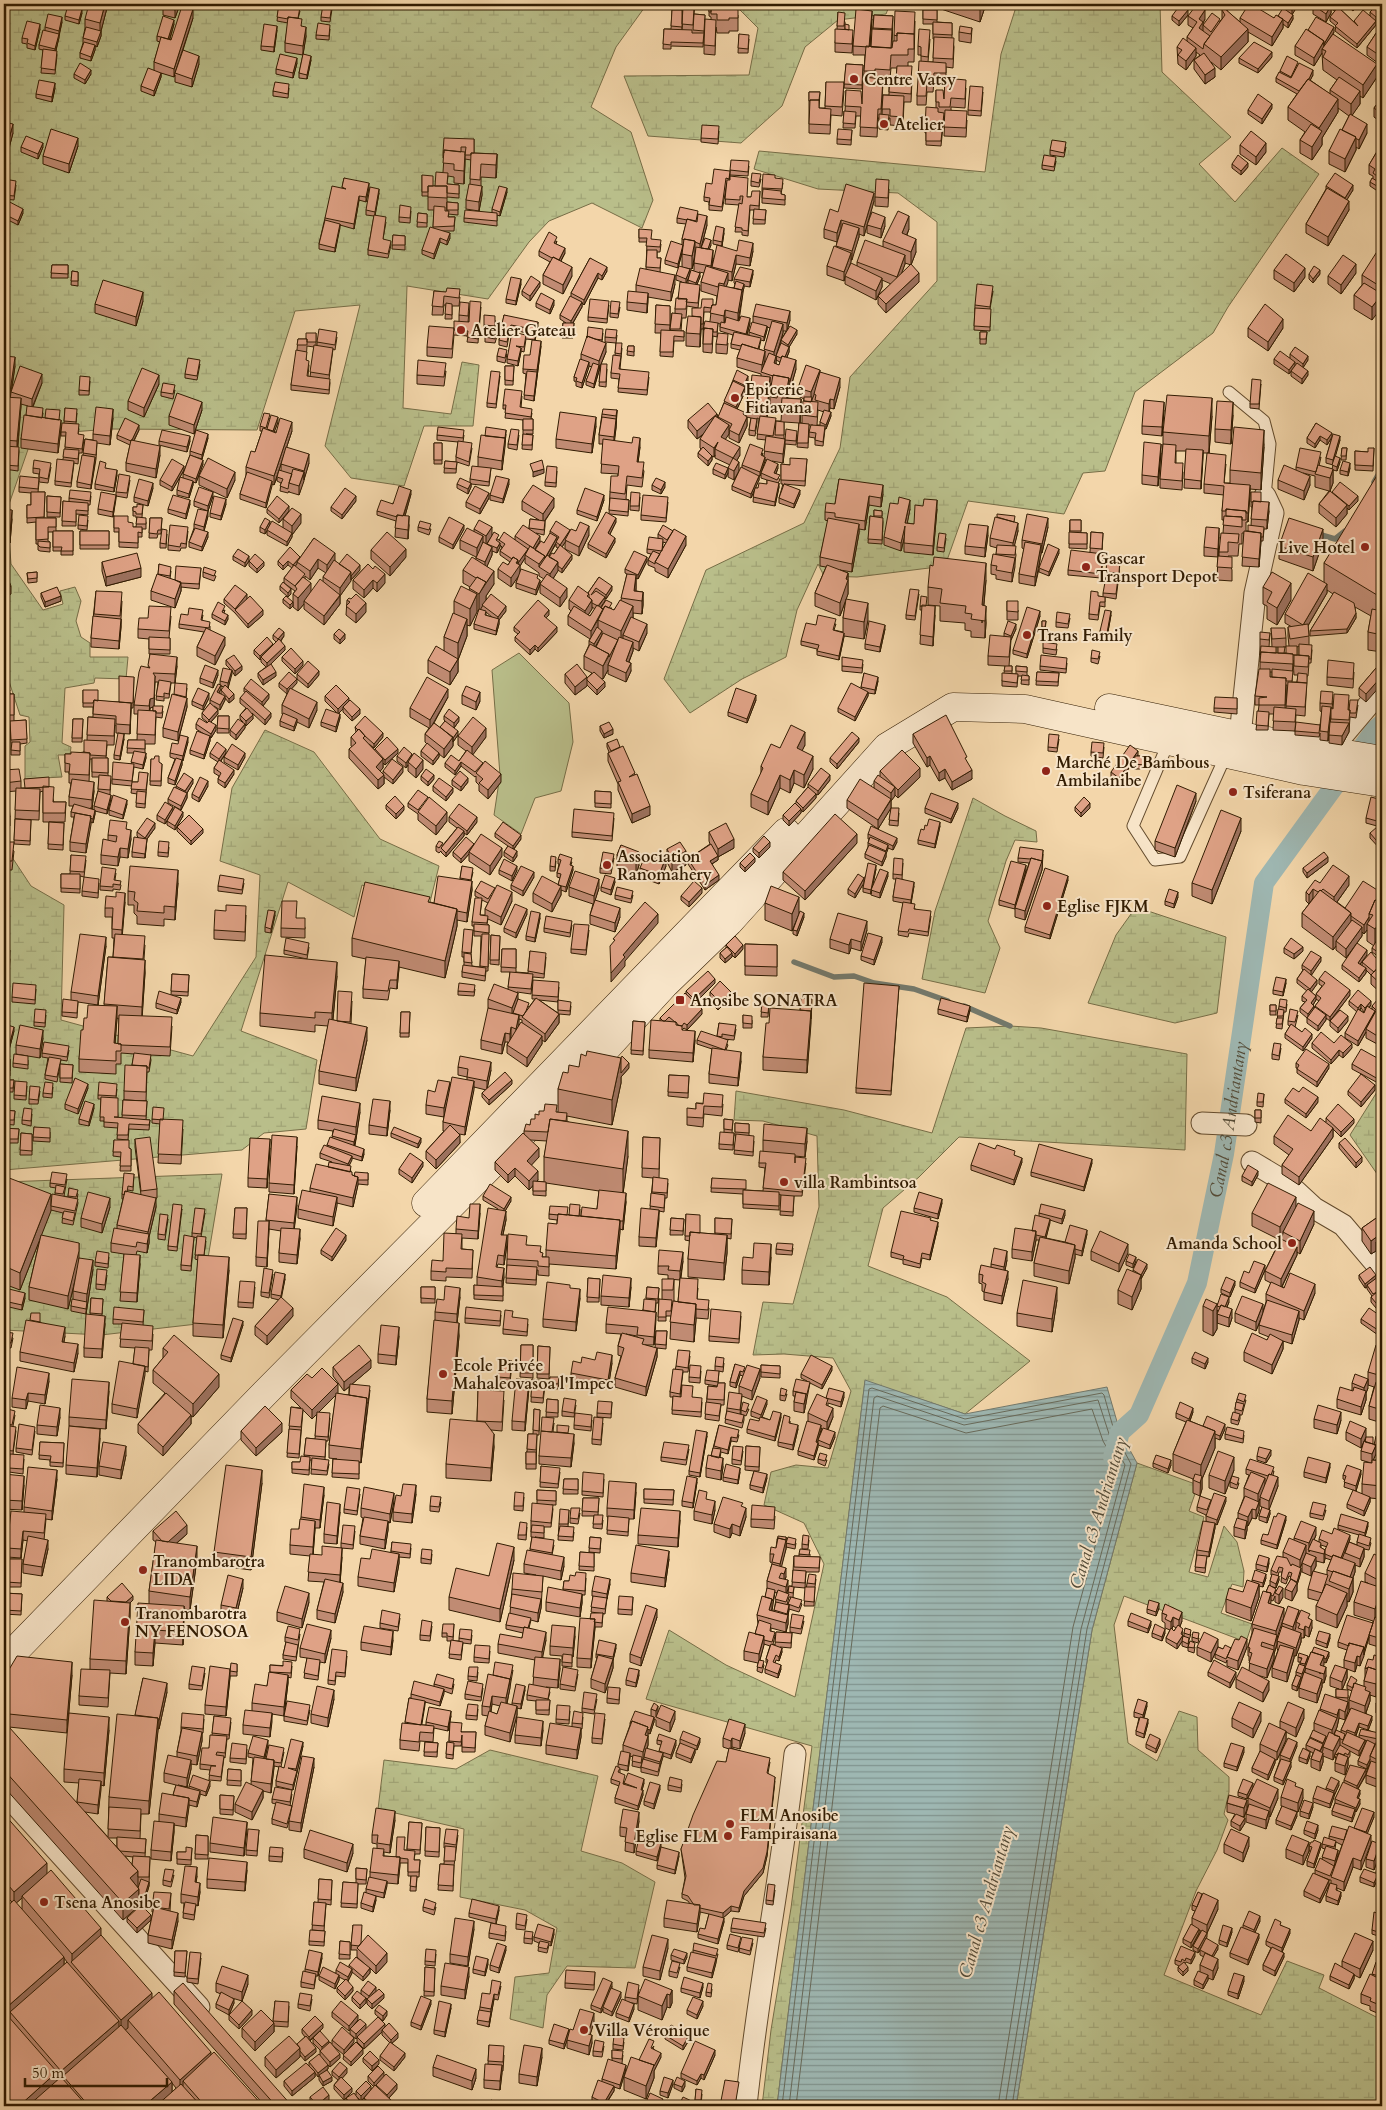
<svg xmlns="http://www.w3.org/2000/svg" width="1386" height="2110" font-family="Cardo,serif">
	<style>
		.grass { fill: #b9be8a; stroke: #766d46 }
		.wetland { fill: url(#wetland-marsh); stroke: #766d46 }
		.water { fill: url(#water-rules); stroke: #73796c }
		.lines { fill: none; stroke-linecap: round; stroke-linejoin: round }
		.shore { stroke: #686a5a; stroke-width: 1 }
		.stream { stroke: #73796c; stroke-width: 5.5 }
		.canal { stroke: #9eb7b2; stroke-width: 20 }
		.lane-casing { stroke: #624a2c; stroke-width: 13 }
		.street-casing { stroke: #624a2c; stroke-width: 23 }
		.secondary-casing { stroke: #321c02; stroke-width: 29 }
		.lane { stroke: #f7e4c8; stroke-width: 11 }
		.street { stroke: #f7e4c8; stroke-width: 21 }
		.secondary { stroke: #f7e4c8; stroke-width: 28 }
		.wall { fill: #c08b73; stroke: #321c02; fill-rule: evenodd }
		.shaded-wall { fill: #9c715e; stroke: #321c02 }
		.building { fill: #dfa286; stroke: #321c02 }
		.poi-dot { fill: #8f2418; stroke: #f7e4c8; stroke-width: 2 }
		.labels { text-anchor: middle; stroke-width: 4; stroke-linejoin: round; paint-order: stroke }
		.poi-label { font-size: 16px; font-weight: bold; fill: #321c02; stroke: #f7e4c8; text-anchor: start }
		.water-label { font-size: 18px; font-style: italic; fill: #524a37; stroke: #f7e4c8 }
	</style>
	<defs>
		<pattern id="wetland-marsh" width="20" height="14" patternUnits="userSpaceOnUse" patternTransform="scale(1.25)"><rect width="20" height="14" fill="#b9be8a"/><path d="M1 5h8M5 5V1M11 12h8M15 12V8" fill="none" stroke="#a0a375"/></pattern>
		<pattern id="water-rules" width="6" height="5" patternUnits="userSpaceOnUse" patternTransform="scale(1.25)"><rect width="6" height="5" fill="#9eb7b2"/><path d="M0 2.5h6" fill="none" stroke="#81948f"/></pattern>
	</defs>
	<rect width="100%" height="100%" fill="#f3d6aa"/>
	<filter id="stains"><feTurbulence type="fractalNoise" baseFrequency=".004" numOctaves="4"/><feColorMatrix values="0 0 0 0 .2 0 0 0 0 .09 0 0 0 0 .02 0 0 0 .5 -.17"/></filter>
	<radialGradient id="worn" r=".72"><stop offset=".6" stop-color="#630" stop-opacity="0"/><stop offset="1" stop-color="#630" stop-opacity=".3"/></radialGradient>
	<path class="grass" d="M519,653l50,50 4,39 -12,49 -26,7 -14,36 -27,-19 6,-40 -8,-105z"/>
	<path class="wetland" d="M4,4h643l-31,43 -25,60 40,25 22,68 -11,28 -50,-25 -43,18 -20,21 -41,57 -81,-13 -4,122 48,6 11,-52 17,3 -6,61h-49l-20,60 -53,-8 -26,-32 35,-141 -65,6 -38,119 -147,-1 -77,6 -26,75 4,54 32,46 20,-6 -3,-13 15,-4 6,14 -5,20 5,16 9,6v14h38l-2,22 -31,-1 -1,5 -29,5 -3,55 9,4 -1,8h-12l4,22 -37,2v-33l5,-4 -1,-25 -9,-2 -16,-49z
		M723,4h75l8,3 3,-3h81l-4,10 -48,6 -33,27 -23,59 -41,37 -93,-7 -24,-60 125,-1 9,-47 -18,-18z
		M1017,4h143l2,68 69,65 -32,27 36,38 47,-54 37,26 -91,133 -15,26 -78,59 -30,79 -22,2 -19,41 -96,-13 -23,65 -88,11 -33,-1 -6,-12 -21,46 -11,47 -44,22 -52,34 -26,-34 42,-109 98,-47 36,-75 10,-71 87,-96v-59l-39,-29 -80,-4 -64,-20 5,-18 226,21 16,-118z
		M265,730l49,22 66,87 59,27 -11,44 -66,-25 -8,32 -66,-35 -47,149 76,29 -11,69 -42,4 -22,17 -238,20v-325l27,41 33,19 -3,115 132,36 63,-99 4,-82 -40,-14 12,-73z
		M973,798l32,18 31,15 1,11 -22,-2 -9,21 -18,60 12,27 -15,45 -63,-14 13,-68z
		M1136,907l90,30 -9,76 -42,10 -87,-20 28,-68z
		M1010,1026l31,2 146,26 -2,96 -226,-13 -40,40 -36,31 -15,58 79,31 83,64 -65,53 -100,-33 -88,725h-15l9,-76 20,-122 21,-162 -166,-47 23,-69 57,35 69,32 29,-133 -20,-41 -40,-18 7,-33 25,-7 32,3 23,-77 -18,-33 -49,-4 -31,1 10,-53 30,2 26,-97 -2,-71 -54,-15 -29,-1 2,-29 108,19 88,23 34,-105z
		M1382,1084v97l-32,-46z
		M222,1174l-25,150 -96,11 -97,-5v-148z
		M1137,1463l61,22 -9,26 15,6 -15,55 19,5 16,-51 13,16 7,29 -1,16 -11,-3 -11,29 31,11 -6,18 -122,-46 -10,29 14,118 29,18 22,-50 18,6 1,33 31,27v15l-5,22 4,6 -11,30 -21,41 -32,84 97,40 26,-54 37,14 -5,13 63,32v86h-366l76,-476z
		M490,1750l108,26 -17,75 41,12 33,19 -20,86 -68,-2 -20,29 -4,33 -33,-9 5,-42 34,-4 8,-45 -32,-18 -65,-13 4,-68 -86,-20 6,-49 72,9z"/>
	<path class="water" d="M865,1380l100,34 142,-27 13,45 17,31 -45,167 -76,476h-239z"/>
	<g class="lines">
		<path class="shore" d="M782,2106l87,-717 3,-1 93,31 137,-26 2,2 11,39 16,30 -44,165 -75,477
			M789,2106l85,-708 3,-2 87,29 134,-25 12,37 15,28 -44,164 -76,477
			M796,2106l84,-698 3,-2 83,27 126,-24 11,32 14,25 -44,161 -75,479"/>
		<path class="stream" d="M1374,482l8,-14
			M1318,534l17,5 10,-8
			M794,962l40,15 20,-1 20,7 40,6 34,12
			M964,1006l46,20"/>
		<path class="canal" id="s1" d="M1113,1457l7,-25 19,-17 58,-132 27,-129 40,-271 111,-153 7,-6"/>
		<g class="lane-casing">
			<path id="lane" d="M1229,392l35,29 6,23 -5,52
				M1169,741l-36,85 22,34 25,-3 46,-102"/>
		</g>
		<g class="street-casing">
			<path id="street" d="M1240,736l15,-143 18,-80 -8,-17
				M1332,748l50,-59
				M1202,1123l44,2
				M1252,1162l35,21 27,25 29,17 39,46
				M4,1792l195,215
				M746,2106c12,-118 36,-234 49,-352"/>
		</g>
		<g class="secondary-casing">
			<path id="secondary" d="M1109,708l147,31 126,21
				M426,1203l360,-371
				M4,1662l261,-269 335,-338 64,-70 65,-63 158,-175 66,-40 72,2 279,62 78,12"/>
		</g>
		<use href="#lane" class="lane"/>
		<use href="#street" class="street"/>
		<use href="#secondary" class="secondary"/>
	</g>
	<path class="wall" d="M108,4l-7,27v5l-4,11 -2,-1v4l-4,11 -11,-3v-5l3,-10v-5l2,-10v-9z
		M180,4l-5,14 -12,-3v-9z
		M279,4h9v1l12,6 -2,8 8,17 -3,18 8,6 -4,19 -8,-1v-5l4,-18 -18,-3v-9l3,-20 -11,-2z
		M671,4h24l-1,10 11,1 -2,32 -32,-1v3h-8l1,-20h7l1,-19h10v20l1,-21 -12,-1z
		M709,4l11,1 18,10v16h-9v2h-12l-1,-6 -1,28 -11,-1v-9l7,-25v-3l-2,-1z
		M932,4h54l-6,18 -48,-16z
		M1213,4h18l-4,7 13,11v-4h34l4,-2 7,-7v-3l13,-2v1l-6,9 1,5 -5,9 -5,-4v4l-11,18 -24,-14v10l-27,28 -10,-8 4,15 -10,7 -11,-15v-9l6,-5 -4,-3v4l-10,14 -8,-6 -1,-17 10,-6v-4l6,-9 -5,-3v-9l17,3 -2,4v2l17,-4 2,-2v-9l1,-1z
		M1341,4l-2,4 15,14v-1l16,-4v-5l2,-2 -7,-6h17v14l-2,-1 -4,5v-1v4l-19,23 -22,-17 1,-5 -6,-5v-4l5,-6 -4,-2v4l-5,9 -13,-8v-9z
		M1345,4h14l-6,7z
		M332,9l-2,13 -9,-1v-4z
		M923,10h14v12l15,1v15l2,9 -1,21 -7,-1v12l20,9 -1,20 -14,-1v3l16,10 -1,17 -22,-1 1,-20h-1l-3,30 -15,-1v-12h-1v-5l11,-20v-18l8,9 1,-17h-11l-1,10h-6l-1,13h-9v-9l4,-35v-6h-3v-9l12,-7 -2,23h5l1,-23h-1v-15h-10z
		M838,12l7,10v7l4,1 4,9 -1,14 -17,-1v-9l2,-14z
		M82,13l-3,11 -14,-4v-4z
		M874,15l19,1 -1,32 2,-7v-6l21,-14 -1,41h-6v4l4,14 -1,22h-7l-1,24 -13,-1v-7h-1l-1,12 -9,-1v-11h-1l-1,19 -17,-1 1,-20h-5l-1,12h-12l1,-17 1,1 1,-22 16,14 3,-49h-12v-9l19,-27 -2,28h1zM891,68h6l-1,11 -6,-1zM883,83h6v12h-6l-1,20h-1z
		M1188,15l-9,11 -7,-6v-4z
		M193,18l-10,32 16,14 -7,23 -17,-5v-7l-1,2 -13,-4v4l-7,19 -13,-5v-5l13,-16v-8l6,-20 -3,-1v-5l17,-12 -4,15 1,1z
		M62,22l-6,29 1,4 -2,19 -14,-1 2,-23 -4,-1v-4l6,-15v-3z
		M1382,24v42l-15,-11v-8z
		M972,28l-1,15 -12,-2v-9z
		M40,29l-5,21 -8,-2v-4l-5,-1v-5z
		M330,29l-1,11 -13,-1v-4z
		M277,30l-3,22 -13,-2v-4z
		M1308,30l26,2 -1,2 44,43 -14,21 -3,-2v8l-8,11 15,18 -8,16 -3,-2v3l-11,22 -16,-8v-13l13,-21 7,-14 -11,-8v4l-16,26v7l-10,15 -12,-7v-13l5,-8 -17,-12v-13l9,-13 -21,-12v-4l4,-6v-1l18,-6 15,10 -3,5 20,14v-4l7,-10 -14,-10 -1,-17 -8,13 -19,-11v-9z
		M739,34l10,5 -1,14h-10z
		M1272,57l-14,16 -19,-10v-5z
		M297,63l-4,15 -17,-4v-5z
		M846,64l17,1 -1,24 -18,-1z
		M74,74h17l-6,10 -11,-6z
		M826,82l18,9 -2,25 -11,-1 -1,19 -21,-1v-41h11l-1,16h6z
		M55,88l-3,14 -16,-4v-4z
		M289,88l-1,10 -15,-2v-5z
		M983,92l-2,24 -13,-1v-5z
		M1382,97v26l-8,-6v-9z
		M1272,108l-10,16 -14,-10v-4z
		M4,122l9,11 -4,15 -5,-1z
		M852,130l-1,15 -14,-1v-5z
		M719,131l-1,13 -17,-2v-4z
		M474,139v14l23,1 -1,24 -15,-1v9l1,9 -3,16 -13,-2v-9l4,-16 1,-24 -6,-1 -1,25 -10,-1v-6l-6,-1 -1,8 12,1v13l-12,-1v14v-9l11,1v12l-10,-1 1,3h6l-1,14h-12l8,7 -3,7 -7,-3 -6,17 -12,-5v-4l11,-22 1,-18h-6v-14h-6v-21l11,11h2l8,-14 1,-14h-1v-5z
		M1382,143v51l-12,-8v-4l3,-4v-2l-4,-2v-9z
		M1240,145l26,7 -10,13 -16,-11z
		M78,146l-9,27 -26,-9v-8z
		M21,147h22l-5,12 -17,-7z
		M1066,147l-2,10 -14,-2v-5z
		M1056,161l-2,10 -12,-2v-4z
		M1232,164l16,3 -7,8 -9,-7z
		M749,166l-1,10 -18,-1v-5z
		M730,175l-1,5 18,17h4l9,-6 -1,19h7l-1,14h-12l1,-14h-4l-2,26 -6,-1v-3h-7l4,-27 -14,-1 2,-21 -5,28 -13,-1v-8l-5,-1v-4l8,-13z
		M344,178l25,10 -3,14 -7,-2 -5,29 -14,-4 -5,27 -16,-3v-5l6,-26 17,-30z
		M775,178l8,5 -2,11 4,1v10l-23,-2v-15z
		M4,179l12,6 -2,15 -10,-1z
		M761,179l-2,8 -8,-1v-5z
		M1326,186l27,4 -7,10 3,10 -21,36 -22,-13v-9l20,-35z
		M889,189l-1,18 -13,-1v-9z
		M507,192l-7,24 -3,-1v11l-33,-4v-4l28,-5v-4z
		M379,193l-4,22 11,7 -3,17 8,6 -3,13 -20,-3v-5l6,-34 -8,-1v-5z
		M4,199l19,14 -5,12 -14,-7z
		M874,201l-10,35 -5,-2v3l-11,33 9,-4v-4l26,-15v-6l26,-12 -2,6 9,17 -5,13 8,17 -33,31 -8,-9v-8l-2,4 -31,-16v-7l-1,4 -17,-6v-9l9,-19 1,-5 -13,-4v-9l14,-17zM905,263l6,2 -10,9 4,-10zM882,280l9,4 -13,11 4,-8z
		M411,211l-1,12 -11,-1v-5z
		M418,213l9,1v13h-10z
		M698,214l9,11 -6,23 10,-3 -2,4 4,10 24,-8h16l-3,15 -14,-2 -4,17 -4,-1 -2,7 8,1 1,-4 -1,-1v-4l19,-5 -3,13 -6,-1 -5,35 11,2 -3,12h2v-3l4,-10v-6l37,4 -3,10 10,4 -8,13v5l-2,5 9,12 -6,21h-1l-2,8 14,1 -1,24h2v-8l2,-16 -6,-3v-8l22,-16 20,15 -6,22 -4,-1 -1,3 2,5 -5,13h-1l-2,17 -8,-1v-7l-6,-1v-5l4,-7h-4l-1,23 -11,-1 2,-24 -15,-1v17l13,-4 -1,10 -11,-1 -2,19 -11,-2 6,7 -2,6 4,6 -2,3 1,4 -4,19 -22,-4 1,-12 -3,8 -19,-8v-4l10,-18v-3l21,-12 -1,3h2l2,-16 -9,-1 2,-20 -2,-1v5l-2,13 -6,-1v-5l2,-12 -4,-1v9l-8,17 -10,-5v-7v3l-4,5 15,16 -3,5 -3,20 -6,-3v-9l2,-3 -15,-7v-3l-1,2 -2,-1v4l-4,6 -10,-9v-4l3,-4 -1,-1v-9l4,-5 -7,5 -9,-11v-8l29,-6 1,4 15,-38h15l-3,7v5l-8,17 9,7v-7l4,-15 11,-18v-2l-24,-7v-9l3,-8 -9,-2v-4l2,-9 -13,-4v-7l-2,-1 -1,14 -4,-1 -1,17 -9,-1v-22l7,-9 1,-9h-7l-1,17h-2l-1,18 -14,-1v-13l6,-17 9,-8 12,-3h3l1,-9 -16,-5v-9l3,-9 -5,-1 1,5 -3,7 3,5 -2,19 -11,-2 -1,12h-4l-1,13h3v10h-10l-1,16 -13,-1 1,-23h-6l1,-28 14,1v25l2,-18 3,1v-5l7,-27 -6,-2v-5l6,-8v-14l-4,15 -13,-4v-4l17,-16v-5l4,-15 -9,-1v-5zM694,263v7l-6,10v3h-2l4,-9 -5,-6 7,1zM767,327l3,1 -6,23 -5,-2 2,-9 3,1 3,-11zM783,331h3l-5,9 2,-7zM781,340v5l-5,11v4l4,2 -1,3 -3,-1v-8zM770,384h1l-1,8v13h1v6h6l1,-5 4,1 -1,14h-5l-9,-4zM818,410l6,2 -4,10v3h-3zM765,460h2l-6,13v5l6,2v4l-9,4h-3l4,-8v-4h1z
		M867,225l18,1 -4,12 -14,-5z
		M639,229l12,10 10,5 -1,8h-3v6h4l-1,14 15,12 -4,17 -23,-4 -1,16 -20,-3v-8l9,-10v-7l10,-16 1,-27h-8z
		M724,233l-2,13 -9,-2v-4z
		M393,235l12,1v14l-13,-1z
		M557,241l-1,3 9,9 -4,8 11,15 -9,18 -20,-10v-9l7,-13 -11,-6v-5z
		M1382,253v38l-10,29 -18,-11v-14l8,-10v-10z
		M590,258l17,13 -5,9 -4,-2 -14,27 -2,-2v4l-9,16h1l-1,15h-11l1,-15h3l-6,-4v-4l11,-19v-3z
		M52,265h16v13h-17z
		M1274,270l31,7 -11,15 -20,-13z
		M72,271l6,1v14l-7,-1z
		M1356,273l-15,21 -13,-10v-8z
		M1309,274h11l-7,9 -4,-4z
		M521,284l-5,21 -10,-2v-4z
		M540,286l-10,15 -8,-6v-4z
		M434,291l26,6 -1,9h-7v13h-7l1,-14h-2l-1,10h-11z
		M993,291l-3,18v22l-16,-1 1,-25z
		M143,301l-7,25 -41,-13v-9z
		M536,303l18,2 -4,9 -14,-7z
		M609,305l-2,18 -19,-2v-4z
		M481,307l-3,36 -11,-1 1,-6 -14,-1 -2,23 -25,-2v-9l27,-19 5,-7v-6l10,-3 -1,10z
		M620,307l-2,11 -8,-1v-4z
		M504,315l34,12 -3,13 -9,-1 -2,13 -3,-1 -3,15 -11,-3v-4l19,-24v-2l-15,-4 -2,6 -2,12 -8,-2v-5l2,-8z
		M495,320v10l-11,-1v-4z
		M1248,328h35l-15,23 -20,-14z
		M980,332h7l-1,12h-6z
		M316,333v13h1v-4l20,-5 -2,13 -2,-1 -4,30 1,4 -1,11 -38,-4v-5l6,-35 1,-11h8zM307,346l7,1 -4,30 -2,-1 1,-11 -3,-4z
		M603,333l-1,9 4,10 -5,12 6,5 -1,18 -7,-1 2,-21 -7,23 -8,-3v-4l6,-14 -3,-1 -7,22 -6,-2v-4l-2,-1v-4l7,-18v-5z
		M617,335l-1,8 -11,-1v-5z
		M497,336l-2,7 -10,-1v-5z
		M616,343l6,5 -2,21 29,8 -2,18 -29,-3 1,-13 -8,-1v-5l4,-18z
		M728,343l-1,11 -11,-1v-9z
		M541,346l-7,55 -10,-2 2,-25 -3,-1v-4l7,-14z
		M628,346h6v10l-7,-1z
		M507,354l-2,9 -8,-2v-5z
		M1290,354l18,6 -5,7 5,8 -6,9 -11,-8v-5l2,-2 -4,5 -15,-10v-5l16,-1z
		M4,356l11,10 -3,22 30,-5 -9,24 10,6 -1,5 18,2 1,9 -3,24 -37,-5v-9l7,-33 -7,-2 -3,43 1,4 -1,20 -14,-2z
		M200,364l-3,16 -12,-2v-4z
		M505,366h9l-1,19h-8z
		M446,371l-2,15 -27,-2v-9z
		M500,376l-4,32 -9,-1v-4z
		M90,381l-1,14h-10v-5z
		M159,384l-15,33 -16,-7v-9z
		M1261,384l-2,25 -9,-1v-4z
		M175,390l-2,9 -12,-3v-4z
		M522,396l-1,12 11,5 -1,6h2v15h-7l7,1 -1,15 -10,-1 1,-15v-14l-18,-2 1,-9h-3v-4z
		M65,408l12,5 -1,11 3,5 -1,5 6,5 -2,14h-3l-1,11 -4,-1 -3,24 -16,-2v-4l8,-22 2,-10 1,-13h-5v-4l3,-9z
		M202,410l-8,24 -25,-9v-9z
		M617,410l-1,18 -2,13 26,6 -2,15 6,9 -2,16 -15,-2 -1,14 3,1 -1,16 -18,-2 6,8 -6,12 5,8 -9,16 -18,-10v-4l21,-30 1,-22 8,-16v-2l-17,-1 2,-29h-4v-9l3,-21z
		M1164,410l-2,26 -20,-2v-8z
		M1233,415l-2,29 -16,-2v-13z
		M1212,416l-3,37h-6l-2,36 -17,-1 2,-37h-10v12l7,9 -1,18 -22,-2v-9l3,-35v-12z
		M113,418l-3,27 -13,-2 -1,16 -5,30 -14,-2v-5l6,-27 2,-16 8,1v-6z
		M270,418l8,4 -4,10 18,-1 -13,39 2,1v-7l28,-1 -10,32 -10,-3v-1l-1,2 -8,-2 1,-8 -4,-2v-3l-3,7 -2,-1 -6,24 -26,-9v-5l6,-18v-9l9,-15 7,-21h-2v-5z
		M1316,423l16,14 8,3 -5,16 5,6 -3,9 -4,-1v13l-3,8 2,2v-1l26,9 -9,9 -2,-2v6l-11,13 -17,-14v-9l10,-13 -14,-4v-11l-12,-3 7,12 -6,15 -26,-11v-9l18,-10v-3l25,-10 -2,9 13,3 1,-4 -7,-2v-5l6,-21 -5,8 -7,-5 -5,8 -8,-5v-5z
		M596,426l-4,27 -36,-5v-9z
		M139,430l-5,11 26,14 -4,23 -30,-7v-8l4,-18 -13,-6v-4z
		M506,434l-4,36 -11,-2 -2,18 -18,-2v3l-3,7 -11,-6v-4l13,-1v-4l8,-13v-9l7,-21z
		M437,435h27l-1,7 9,6 -3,18 -12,-4 -1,11h-12l1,-12 11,1v-5l2,-15 -21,-2z
		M519,435l-2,15 -9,-2v-4z
		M208,438l-6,21 -10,-3 11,8 -7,19 -3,-1v3l-4,13 -12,-3v-5l6,-12v-4l7,-19v-4z
		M159,441h31l-3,11 -28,-7z
		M434,443h8v21h-8z
		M1264,447l-3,43 -11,-1 -2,33h-2v9h2l3,-5 1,-19h-1v-15l10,10 8,9 -2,18h-3l-1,12h-2l-2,26 -17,-1 2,-33h-2v11h-3l-1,12h-10l4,14v11l-15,-1 1,-23 -14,-1v-9l15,-10 -1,19h1v-4l4,-19 1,-13h-2v-9l2,-16 -20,-2v-9l22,-20 -2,19h6v-13z
		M1342,448h5l-1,12h-5z
		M1374,448l-1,23 -18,-1v-19l13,1z
		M1161,453l-3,33 -16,-2v-9z
		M807,459l-2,27 -21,-2 16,10 -6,14 -15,-5v-5l4,-14h-2v-20l9,1z
		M51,467l-3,16 -9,-1v-8l-6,-1v-5z
		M106,468l11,7 -3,17 -19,-3v-5z
		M1350,468l-2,8 -8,-2v-4z
		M713,469l15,4 -3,6 -12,-5z
		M184,470l-12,21 -12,-6v-5z
		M557,471l-1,16 -11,-1v-4z
		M199,476l36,4 -8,18 -28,-13z
		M839,479l44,15 -2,13 -12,-2 -4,25 -6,-1v4l-7,39 -12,-2 8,3v21l-2,5 22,21 -4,19 -20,-3 -5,24 -22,-5v-6l-16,-4v-4l15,-16 20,-1 -2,6 9,2v-14l3,-18 -6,16 -25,-10v-13l11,-26 -6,-1v-9l8,-36 -3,-1v-8l10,-8z
		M130,480l-3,18 -11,-2 -3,21 -15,-3v-5l18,-14v-3z
		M1382,481v171l-14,-2v-18l3,-16 -16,-9 1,11 -9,15 -37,3v-5l23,-37 -6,-4v3l-19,33 1,10v9l3,5 -1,13h-2l-1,13h-1l-2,40 -9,-1 -1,16 -22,-1 1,-16h-5l-1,16h-12l3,-25h-4v-9l5,-27v-30l10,-6 -1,14h3l-1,-19 15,10v9h-3l1,6h2l3,-7 -1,-10v-9h4l-7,-4v-9l39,-31v-20zM1299,646v9h-2v-8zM1276,647h2v6h-2zM1293,660l1,15h4l-1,7h-5zM1270,672h2v5h-2zM1286,685h1l-1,23h-1z
		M39,483l-1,9h7l-1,26h12v13h17v24h-12v-4h-8v-19h-5v9l2,1v10l-10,-1 -2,-1v-6h-2v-22l-9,1v-18h4v-12l-12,-1v-5z
		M509,484l-6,19 -13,-3v-5z
		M652,485l13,2 -4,7 -9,-4z
		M153,488l-5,18 -14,-4v-5z
		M411,494l-6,22 4,9 -1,14 -13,-2 1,-16 -19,-6v-4z
		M47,496l14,1 -1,20h-13z
		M91,496l-1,9h-2v10l-12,-1v12h-14l1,-25 6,1v-4z
		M213,496l-5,15 -14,-5v-5z
		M640,497l-1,14 -9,-1v-4z
		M489,498l-9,16 -14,-7v-5z
		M604,500l-7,21 -20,-7v-4z
		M356,501l-14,18 -11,-8v-4z
		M522,501l32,6 -9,14v5l-1,9 -8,-2 4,8 -5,8v1l9,-7 6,-9v-3h26l13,4 -10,21 -14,-7v-7l-3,5 10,12 -10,14 -4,-3 -5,9 14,18 -7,10 -20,-14v-8l-4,10 -20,-7v-5l3,-8 -8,12 -13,-9v-9l10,-4 2,-3 -10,-7v-4l2,-4 -2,-2v2l-3,6 -5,-2v4l-5,11 7,18 -8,12v3l20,12 -7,9v4l-3,11 -22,-6v-5l5,-13h-2l-7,15 -3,-1v11l-9,24v12l-8,13 -22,-12v-13l16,-9v-14l10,-24v-12l15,-11 1,-3 -7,-4v-13l13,-11v-2l-16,-8v-9l14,-8v-3l18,7 7,4h16v-4l14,-7 1,-10 9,1 -17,-10zM556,544v3l2,1 -4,6 -5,2zM525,558v5l14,10v3l5,3 -4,4 -2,-4 -18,-6v-7zM486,612l7,6 -7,-3z
		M668,502l-2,20 -25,-2v-5z
		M190,504l-4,15 -18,-6v-4z
		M226,504l-5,16 -11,-3v-4z
		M143,505l-1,12 4,5v7h-4v8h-4v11l-19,-1v-15h-5v-16l14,6 5,5h3l1,-9h-1v-2h-3v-9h4z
		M4,509l8,10 -2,24 -6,-1z
		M267,509l22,2 -10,12 -12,-10z
		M910,509l-3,14 7,1 23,-15 -4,46 -29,-3v-13l-3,12 -17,-6v-8z
		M874,510l8,1v6l1,5 -1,22 -14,-1 2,-27 4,1z
		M208,516l-4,15 4,6 -6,14 -13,-4v-5l5,-14v-4z
		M150,518h12l-1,16h-3l-1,4h-8z
		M283,519l18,4 -9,12v2l-5,9 -20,-11v-4l-2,3 -5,-2v-5l10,-2 13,3z
		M88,520l-1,10 -9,-1v-4z
		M1070,520h11v13h6v16l-18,-1z
		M1015,522l3,9 -4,15 2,9 -4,27 -16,-3v-4l-5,-1v-9l5,-10 1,-7 -7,-2v-8z
		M418,527l13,2 -2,6 -11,-4z
		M1048,527l-6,26h-1l-2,14 20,-14 -10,23 -10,-4v-3l-4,17 -16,-3v-9l5,-25 -2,-1v-8z
		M464,529l-11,20 -14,-7v-5z
		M80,531h29v18h-29z
		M188,531l-2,17h-5l-1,3 -12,-1v-5z
		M1091,532l12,1 -1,20 1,5 -2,20 -33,-3v-5l22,-18z
		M167,534l-1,14h-6v-5z
		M658,534l28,11 -18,33 -13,-7v-3l-7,-3v-5l3,-6 -4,-1v-4l11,-10zM663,542l3,1 -4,6 1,-5z
		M988,535l-3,22 -20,-3v-8z
		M314,538l21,23 4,3 21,6 -9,10 -11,16v8l-16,21 -20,-16v-5l-6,7 -5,-4v-13l2,-3 -11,-8v-5l8,-10 -4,-3 -5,5 -5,-5v-4l22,-3zM318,568l8,5 -3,4v5l-12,10 -6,-14v-2l5,4z
		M946,538l-2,14 -7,-1v-4z
		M1323,542l-10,29 -34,-12v-13z
		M371,550l35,7 -16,19 -19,-17z
		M233,556l16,5 -4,6 -12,-7z
		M1120,559l-1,19 -13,-1v-5z
		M249,561l15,5 -7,7 -8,-7z
		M647,561l-9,18 -2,-1v13l7,1v13l-1,9 -9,-1v5l14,15 -8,18 -6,-3v3l-4,11 2,9 -5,11 -18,-8v-4l-5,9 -3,-1 5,9 -8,8 -10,-10v1l-12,9 -10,-12v-9l22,4 5,-5 -8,-4v-13l5,-11v-4l1,-2 -22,-14v-9l3,-5 -2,-2v-9l19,-7 11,-16 13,13 -6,9 -1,-1v3l-5,7h12l-1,1 3,1 7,-10 6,-26 -2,-1v-4zM592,607l3,2 -5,7 -2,-1 4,-6zM602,635l-6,12h-1z
		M102,562l39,15 -35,9 -4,-15z
		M159,564l12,7 -1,8 5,1 26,-12 -2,21 -18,-2v4l-6,17 -24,-8v-9l7,-16z
		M368,564l17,19 -8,9 -4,-4 -9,10 -11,-9v-9z
		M37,572v10l-9,1 -1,-10z
		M203,572l13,4 -2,5 -11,-4z
		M986,580l-2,25 2,18 -1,15 -14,-1v-6l-6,-1v-7l-25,-2v-15l-12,-1v-18z
		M1118,583l-2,16 -11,-2v10l-5,-1 -2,14 -9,-1v-5l9,-18 5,1v-4z
		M280,586l11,8 -3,3 -8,-7z
		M1263,587l28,13 -14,25 -10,-6v-13l-4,-2z
		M96,591l26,10 -1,17v9l-2,22 -28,-2v-9z
		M41,593l20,8 -16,6 -4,-10z
		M919,594l-4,26 -9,-1v-4z
		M224,599h23l16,16 -15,13 -13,-15 -11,-10z
		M283,599l10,7 -3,3 -7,-6z
		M347,600l19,12 -10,11 -10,-8z
		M1007,601l11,9v10h-11z
		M920,606h7l8,9 -2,31 -13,-2 2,-34h-2z
		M225,610l-1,3 4,6 -3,6 -13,-7v-4z
		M188,615h15l-1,5 8,6v4l15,15 -10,20 -18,-9v-9l7,-15 -25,-4v-4z
		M549,615l-3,3 11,14 -19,20 -3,-3 -5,6 -15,-14v-4l3,-3 -4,-3v-4z
		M1111,615l-4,22 -7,-2v-4z
		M171,616l-2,22h1v16h-21v-15l-11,-1v-9l10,-11z
		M1040,616l-13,42 -14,-4v-4z
		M1070,618l-2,10 -12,-1v-5z
		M1042,621h4l-1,11h-3z
		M885,629l-5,23 -15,-3v-5z
		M1016,629l-5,11 -2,26h3v8h4v-8l11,1v8l2,1v9l-8,-1 1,-8h-4l-1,11 -15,-1v-5l2,-8 1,-7 -17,-1v-9l16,-20v-3z
		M334,634l11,5 -5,5 -6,-5z
		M273,635l11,1 -3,5 4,9 -16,15 7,11 -13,9 -5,-8v-4l8,-6 -5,-5v-3l-1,1 -6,-6v-4l19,-5 3,-3 -3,-3z
		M1043,648l14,1 -1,6 -13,-2z
		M150,654l27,12 -2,17h-4l-2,15h-5v3l-8,-1 2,-18h-3l-1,24 9,5 -1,7 -6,-1 -1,27h-10v9l1,5 -3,11 -9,-2 -2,15h6l10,-9 -2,21 -1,14 -9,-1 1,-13 -6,-1 1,-7 -20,-2v-5l19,-15 3,-11h-7l1,-13h9l1,-26h-4v-9l14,-37zM153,707v4h-3v-3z
		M1100,656l-2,8 -7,-2v-4z
		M282,657l21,8 -8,9 -13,-13z
		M226,660l16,10 -7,6 -3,-5 -4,17 6,11 -5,4 -4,-5v2l-5,10 -6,-4 4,8 -7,8 5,8 -5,8h-1v3l-6,18 -14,-5v-4l14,-16 -8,-5v-5l11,-2 -5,-4v-5l8,-10v-3l10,-15v-4l10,-12 -4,-4zM221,686l3,1 -3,3v4l-2,-1z
		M1382,661l-16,41 -7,-6v-8z
		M1067,663l-1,10 -26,-3v-4z
		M863,664l-1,9 -20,-2v-5z
		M4,671l6,23h4v27l12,-1 1,23 -7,1v11h-9v-11l-1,-20 -6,-1v7z
		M1037,672l22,1 -1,13 -22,-1z
		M1354,672l-1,16 -26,-3v-8z
		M864,673l14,8 -3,13 -7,-1v3l-13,25 -17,-9v-4l23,-20z
		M297,674l22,1 -11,13 -11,-9z
		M218,675l-5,13 -13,-5v-5z
		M134,677l-1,31h-2l-1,26 -14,-1v-8h-1l-1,20h-7l-1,13h2v17l3,5 -1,14 1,5 -4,15 -12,-3v3l-2,9 -2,-1 -5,31 -16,-2v-9l4,-25h-3v-5l2,-6h-4v-9l2,-14h-2v-11h-4v-18h6l13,-2 3,-12 1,-23h5v-10h-10v-17l15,11 21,1zM90,759h2v18h7l-1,14 -4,15v4l-4,-2 2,1 2,-18 -5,-9z
		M279,683h18l-6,6 26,21 -8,18 -12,-6 -3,9 -14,-5v-5l3,-6 -1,-1v-9l5,-11 -8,-7z
		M187,688l-1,10 1,9 -9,34 -15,-4v-9l11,-34z
		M244,688l25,10 -6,8 8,11 -6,8 -13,-12 1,6 -7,7 -1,-2v4l-9,12 -6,-5v-5l13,-8 -3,-3v-4l6,-7 -6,-5v-5l5,-5 -1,-1z
		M462,695l18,6 -4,9 -14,-6z
		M325,696l24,5 11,13 -8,7 -9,-9v-3l-4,4 1,5 -4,14 -15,-6v-4l16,-9 -12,-12z
		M448,697l-14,26 6,5 5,-7 -1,-1v-4l15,5 -5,7 4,7 -5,7v4l-9,12 -5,-4v3l-6,8 -12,-9v-5l6,-7 -2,-2v-8l4,-6 -19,-11v-9z
		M209,698l-6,12 -11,-5v-4z
		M1237,698v16l-23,-2v-4z
		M756,700l-9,23 -19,-7v-4z
		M1333,701l-1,7 17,-4v6l9,-5 -2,13 -6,-1 -1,15 -7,13 -13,-2v-8l2,-22 -3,28 -8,-1v-7l-1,4 -24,-2v-4l25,-6 2,-13 -2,-1v-8z
		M218,716h11v17h-12z
		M73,719h10l-1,23h-10z
		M600,726l13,8 -9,4 -4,-7z
		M355,727l28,10 -9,11 -5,-4 6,6v-1l23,4 -13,12 -2,-2v5l-3,3 3,3v-3l20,1 -10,12 -9,-7v7l-6,5 -29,-31v-9l3,-2 -1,-1v-9l5,-5z
		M913,734l54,28 5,17 -20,11 -7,-12 -6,3 -9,-16 -3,2 -14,-24z
		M458,736l28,1 -14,18 29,27 -13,17 -9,-8v-6l-3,-3v-6l-1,1 -14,-11 -6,9 -10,-8v-4l14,-2 7,-10 -8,-6z
		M124,739l-4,21 -6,-1v-4z
		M1059,739l-2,13 -9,-1v-4z
		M188,742l-6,19v4l-7,20 -7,-2v-5l7,-19 -5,-2v-4l8,-9z
		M859,742l-22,27 -7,-7v-4z
		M607,743l13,4 15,28 15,40 -18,8 -14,-33v-6l-10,-23v-8l1,-1 -2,-5z
		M805,745l-3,5 11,19 -9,19 -10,-5 -4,10 -10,-5 -12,27 -17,-8v-13l10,-20v-8l19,-18z
		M1104,747l-1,11 -12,-2v-4z
		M210,753h16l-5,8 13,13 -9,14 -7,-5v-4l1,-3 -5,-3v-5l4,-6 -8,-5z
		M1138,755v1h7v13h-11l1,-9 -16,22 -8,-5v-5z
		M397,756h15l11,13 -7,9 -8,-7v-6l-2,3 -9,-7z
		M224,757h21l-7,13 -14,-8z
		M151,759l11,5 -1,22 -11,-1z
		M4,770l17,11v7l28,-1 5,15h12l-1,20h-22v-31l-3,1 -1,28 -24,-1 1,-28 -12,1z
		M880,771l40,6 -22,21 -3,-3 -4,6v7l8,5 -1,13 -9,-1 2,-17 -13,21 -31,-21v-8l27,-12v-7l6,-5z
		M421,776l13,3 -6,7 -7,-6z
		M452,780l16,2 -7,9 -9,-6z
		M830,780l-12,15 -2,-1v4l-13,14 -2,-2v3l-12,13 -6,-6v-5l13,-12v-2l12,-14v-3z
		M193,783l-6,10v5l-6,12 -13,-7v-4l8,-11v-2z
		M208,786l-9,16 -7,-4v-4z
		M433,786l20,6 -7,9 -13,-10z
		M595,791l16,1v16l-16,-1z
		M4,794l6,23v9l-6,1z
		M1196,801l-21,56 -20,-7v-9z
		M408,803l39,18 -11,14 -18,-15v-6l-10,-7z
		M127,804l-4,15 -14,-4v-5z
		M386,805l18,5 -8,9 -10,-10z
		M1382,805l-5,21 -11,-3v-5z
		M1075,807l15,1 -9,9 -6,-6z
		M925,808h33l-7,15 -26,-10z
		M173,811l10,5 -8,14 -8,-5v-4l3,-5 -5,8 -8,-4v-5z
		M1380,811l2,1v11h-2z
		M449,817l28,5 -10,13 -3,-2v3l-18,21 -5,-5v-1l-2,2 -3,-2v-5l7,-1 14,-17 -8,-6z
		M614,818l-2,23 -40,-4v-5z
		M15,819l16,1 -1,25 -16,-1z
		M49,822l15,1 -1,27 -15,-1z
		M940,826l-5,22 -17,-4v-4l6,-10z
		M177,827l26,6 -12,12 -14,-14z
		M155,828l-8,11 -2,19 -13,-1v-5l7,-14 -2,-2v-4z
		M127,829l4,10 -3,19 -8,-1 -2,9 -17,-2v-9l7,-15v-5z
		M1241,831l-29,73 -20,-8v-13z
		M709,832l25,16 -16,9v3l-6,4 7,16 -14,10 -17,-26v-5l22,-15 -1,-3z
		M495,833l26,6 -7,10 3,7 -4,6 -9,-6v-4l4,-6 -13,-9z
		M1370,833h12v18l-12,-13z
		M868,834l29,8 -4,8 -5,-2 -2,6v3l-4,9 -17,-8v-4l3,-7v-4l1,-4h-1z
		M4,842l10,9 -2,19h-8z
		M857,843l-52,57 -22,-20v-8z
		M474,844l28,12 -12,19 -21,-14v-7l-8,9 -8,-7v-4z
		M621,845l18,20 -3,10 -19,-7v-13z
		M169,847l-1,10 -10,-1v-4z
		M770,847l-11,11 -6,-6v-4z
		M667,849l19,16 -14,7 -5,-10z
		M1043,854l-1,16 -17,50 -10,-3v-8l-16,-4v-5l27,-30 -7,24 10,-31 -11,-1v-4z
		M71,855l15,5 -2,17 -4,-1v17l-19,-1v-18h9z
		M614,858l-3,16 -11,-1v-5z
		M558,859l14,3 -1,3 2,5 -7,22 -5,-2v5l-9,17 -19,-10v-9l25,-8 2,-7 -3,-1v-4l2,-9h-1z
		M556,861l-1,10h-5v-5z
		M755,862l-10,10 -5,-5v-4z
		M1328,862l-21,16 -4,-6v-4z
		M903,863l-1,16 12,7 -3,17 4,6 16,7 -3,20 -19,-3 -1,4 -10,-2 5,-32 -10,-2v-4l3,-18h-3v-5z
		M462,866l11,6 -2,9 1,9 -5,32 -10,-2v6l-12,52 -46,-11 -2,22 -7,-1 -2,12 -25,-2v-9l3,-30 -14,-3v-18l78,-36 4,1 26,-24z
		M666,866l-7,18 -19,-7v-9z
		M876,869l-4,20 16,-13 -8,22 -9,-3v-4v3l-8,-2v-8l-8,14 -7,-4v-5z
		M499,870h18l-5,11 -13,-7z
		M116,873l-1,7 6,5 -1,5 -7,-1v2l-13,-1v-4z
		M534,877l-11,19 -12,-7v-4z
		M1068,880l-18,59 -25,-7v-5z
		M615,882l-4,13 -10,-4v-4z
		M99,883l-1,15 -16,-2v-5z
		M178,883l-3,37 -11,-1v7l-27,-2v-8l-3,-3v-8h-6v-14z
		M244,883l-2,11 -24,-3v-5z
		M1320,883l29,2 -12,17 8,6 37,-15v66l-10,-7v-4l2,-2 -7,-5v-11l-3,4 -2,-2v4l-16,22 -10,-8v-4l-3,4 -31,-23v-14l7,-9 -3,-3v-9z
		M569,887l30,1 -4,12 25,17 -5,15 -25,-8v-9l3,-11 -24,-8z
		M475,891l37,10 -11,24 -13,-6 -1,5 2,1 -1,46h-2l-1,10 -23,-4v-5l2,-7v-8h-2v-5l11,-22 -2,25 1,11 8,1 1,-31h-7v-10h-2v-4l7,-24 -4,-2zM482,900l6,3 -3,6v6h-5z
		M702,893l-13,14 -8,-7v-4z
		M615,895h18l-2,8 -16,-4z
		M1178,897l-4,11 -9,-3v-4z
		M125,902l-3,33 23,10 -1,14 1,14 -3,43 30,10 -2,30 -20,-1 1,5 -2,12h-2l-1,29 -22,-1v-9l8,-26 2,-11 -13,-1v11h-5v10l-37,-2v-13l4,-29 4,-12 17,-12 4,-49h5l1,-19h-2v-21h-7v-9zM117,1018l2,1 -1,25 -3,-1z
		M765,903l34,10 5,4 -7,19 -4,-2v-4l2,-6 -3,7 -27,-11z
		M527,914l-11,24 -12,-6v-4z
		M246,915l-1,26 -31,-2v-9z
		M275,915l-4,18 -6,-1v-5z
		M297,918l8,9v11l-24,-1v-9z
		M540,918l-5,24 -9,-2v-4z
		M572,925l-2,12 -26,-5v-4z
		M589,930l-3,25 -15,-2v-4z
		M867,930l-6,21 -10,-3 -2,6 -19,-6v-9z
		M491,935l9,1 -1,29 -9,-1z
		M882,942l-8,23 -13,-5v-4z
		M745,944l32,1v31l-32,-1z
		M726,945l17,4 -8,9 -3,-3v2l-7,6 -5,-5v-5l6,-5z
		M106,946l-8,59 -20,-3 -1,16 -15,-2v-4l9,-12v-8z
		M309,947l-2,12 -23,-5v-4z
		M1284,948l19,3 -9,8 -10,-6z
		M502,949h14v23l12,1 2,-22 16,6 -2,21 -11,-1 -2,17 -14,-2 1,9 11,6 6,-8h-3v-4l27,-8 -1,15 -19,-2 19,13v-13l13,6 -1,9 -11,-1v9l-14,19 -3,-2v4l-15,23 -20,-14v-8l1,-3h-3l-3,12 -21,-5v-9l12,-30 -5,-2v-9l20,-10 2,-17h-9zM519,1019l3,1v3l-4,3z
		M4,950l6,9 -3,43 -3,-1z
		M1367,955l-7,9 2,2v-4l19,2 1,-1v31l-11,-10v-9l-5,-5v3l-7,9 -17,-13v-4z
		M1321,961l-10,14 6,9 -6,8 5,4v-2l6,-8 -3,-2v-5l31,16 -20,26 -4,-3v2l-8,11 -11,-8v-5l-7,-6v-4l5,-6 -3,-1v-5l5,-5 -10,-8v-4l6,-9 -1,-1v-4zM1316,999l3,2 -4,5 -1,3 -1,-4 3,-5z
		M172,974l17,1 -1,21 -16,-1 9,7 -4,12 -21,-6v-5l15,-8z
		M337,976l-4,44 4,1 15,-20 -1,23 16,16 -11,51 -37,-7v-13l9,-45 -13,-1v7l-55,-6v-13z
		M715,983l-20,20 7,11 -15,16 -3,-2 -2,2 13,10 -2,22 -44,-4v-8l11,-29v-3l26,-24v-3z
		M1286,983l-3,13 -10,-2v-4z
		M899,986l-8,109 -35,-2v-5z
		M36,989l-1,15 -23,-2v-5z
		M475,989l-1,7 -16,-1v-4z
		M710,992l21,5 -13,13 -6,-6v-4l1,-1 -3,-3z
		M1349,1001l22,4 -2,3 3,1v-3l10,-4 -3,43 -13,-7v-6l-8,14 -13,-8 7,10 -9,10 -4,-3 -8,9 -19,-16v-5h22l11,-5v-5l12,-21 -8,-7zM1361,1008l3,4v1l-4,-3z
		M762,1004l7,1 -1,12h-7z
		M812,1004l-5,69 -44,-3v-13l6,-34 31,-13z
		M1287,1004l-1,8h-2l-2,17 -6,-1 3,-22z
		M1270,1005h6v10h-6z
		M938,1009l32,1 -3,12 -29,-8z
		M401,1012h9l-1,25h-9z
		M46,1015l-1,12 -11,-1v-4z
		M743,1015l9,5v8h-9z
		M1298,1015l-3,12 7,5 10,6 -9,13 -18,-13v-4l5,-8 -2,-1v-4z
		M633,1021l12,1 -2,33 -12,-1z
		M1330,1021h18l-10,12 -8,-7z
		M719,1023l17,6 -2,11 -11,-1 5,6 -2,5 15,11 -3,25 -29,-3v-9l3,-25 -15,-5v-4l20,-3z
		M4,1024l10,7 -5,19 -5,-1z
		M43,1038l-3,20 -24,-4v-9z
		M1281,1048l-2,12 -7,-1v-5z
		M69,1050l-2,11 -6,-1 -1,4 13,1 -1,18 -12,-1v-17l-3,17 -12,-3v-4l3,-17 -6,-1v-4z
		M4,1059h6v17h-3v4h7l-1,12h-9z
		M1379,1059l-1,24 -26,-14v-5z
		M28,1060v9l-15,-2v-4z
		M1296,1063l33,5 -12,19 -20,-14v-5h-1z
		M458,1067l33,3 -4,18 25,-4 -23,21 -7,-8v-4l4,-3 -12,-3 -9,48 -6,-1 1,9 -24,26 -10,-10v-8l18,-20h-1v-9l1,-5 -18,-3v-9l9,-13 15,-1 17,-11v-3l-9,-2z
		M579,1067l50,1 -8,9v6l-9,42 -45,-9v5l61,35 -5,37 3,9 -3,28 -3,-1 -4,40 -67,-5v12l-11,-1v-5h-1l-1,15 -30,-2 1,-24 20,-14 14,7 2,5h3v-7l11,-26v-4l-8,-1v-5l19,1 12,-6v7h1l16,-7 2,-18 -53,-8v13l-13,-1v-10l-4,5 -14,-14 -7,7 -13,-13v-8l29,-28v-3l15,-16 19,-3v-23l10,-16zM530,1140l17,1 -3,16v25l-8,-1 2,-1 -7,-15 8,-8z
		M669,1075l20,1 -1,22 -20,-2z
		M27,1086l-1,14 -12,-1v-4z
		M53,1087l-1,11 -9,-1v-4z
		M88,1088l-10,26 -13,-5v-5z
		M117,1089l-1,9 2,20h4l1,-18 24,1 -1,19h4l-1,10 -20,-1 -1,11 -11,-1 1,-11 -14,-1v-6h-4l1,-22h-3v-4z
		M1375,1090l-14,17 -13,-12v-4z
		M40,1091l-2,13h-9v-5z
		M1299,1092l19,10 -12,16 -21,-15v-4z
		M1264,1094l-1,13 -6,-1v-4z
		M696,1103l27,1 -1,12 -18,-2 -1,13 -16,-2v-8l9,-8z
		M94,1108l-5,18 -10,-2v-5z
		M4,1110l11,1 -1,14 -10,-1z
		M390,1110l-3,26 -18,-2v-9z
		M1255,1110h6v13l-6,-1z
		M360,1112l-4,27 -1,7 9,8 -2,7 -10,-3 -3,7 3,10 2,1 14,-3v12l-10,-1 -5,23 -16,-4 -4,23 -35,-8v-9l12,-17v-4l22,-26 -12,-4v-5l7,-7v-1l5,-7 1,-7 -15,-2v-9z
		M32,1114l-1,12 -9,-2v-4z
		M1326,1118l28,5 -13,14 -8,-8v8l-34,48 -17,-11v-9l7,-10 -15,-11v-8l37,-5 15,-9z
		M152,1119h11l20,10 -2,35 -23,-1 2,-39 -8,-1z
		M724,1119l9,1 -1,13h2l-1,17 -14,-1v-5l5,-12z
		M735,1123l14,1v12l5,5 -1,15 -19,-2 2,-18h-1z
		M34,1127l16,5v10l-17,-1z
		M4,1128l15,1 -1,14h-9v-3l-5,-1z
		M21,1133l11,1v21h-12z
		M391,1133l30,9 -3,6 -27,-11z
		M643,1137l17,1 -1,40 9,5 -1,15h-2l-1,14 -5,-1 -3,36 -17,-1v-9l11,-28 3,-31 -11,-1z
		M135,1139l22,50v9h-2l1,9 -7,30v6l-2,10 -10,-2 -1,4 4,9 -3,38 -17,-1 4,-47 -13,-2v-9l6,-14v-4l6,-26h-1v-5l12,-20 -1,17 -5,-1 -1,2 14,3 -6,-48z
		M114,1140l17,9v22h-11l1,-14 -8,-1z
		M763,1140l44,1 -2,16 -10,-1v7h11l-4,33h-8l-1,20 -13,-1 1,-20 -2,-1v16l-36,-2v-14l-32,-2 1,-14 34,12 17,1 2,-23 -6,-1v-4l4,-11z
		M1339,1143l23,19 -6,6 -17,-20z
		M297,1146l-3,48 -25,-2v-9z
		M270,1148l-3,40 -19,-1v-9z
		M995,1149l20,7 7,6 -8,23 -43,-15v-5z
		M1092,1163l-8,28 -53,-15v-4z
		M423,1166l-11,17 -13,-9v-5z
		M1258,1175l-6,11 -10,-5v-5z
		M4,1176l47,25 4,-7 1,-6 -6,-1v-4l17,-4 -3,17 4,1 1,-9 9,6 -1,5 1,4 -5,22 -11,-2 1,-10 -12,-3 -10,25 38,23 14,11 -7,45 -15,-3v-5l2,-7v-8l2,-9 -7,27 -39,-9v-13l11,-48 -20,51 -16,-6z
		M269,1194l28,11 -3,24 6,9 -3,26 -18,-2v-9l2,-22 -12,-2 -2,38 -11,-1v-9l10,-36z
		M483,1196l28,5 -6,10 1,9 -3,15 4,9 -3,21 -6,-1 -1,3 7,10 -1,10v14l-29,-2v-14l3,1v-9l21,-68 -15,-9z
		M942,1203l-4,16 -24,-7v-4z
		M110,1207l-8,26 -21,-6v-9z
		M1296,1207l18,17 -14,30 -3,-2v3l-15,32 33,6 -11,27 -5,-2v2l-7,24 -9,-3v8l-11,25 -28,-13v-9l23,-12 2,-3 -10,-4v-8l2,-6 -5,12 -21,-9v-9l28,-2 3,-9v-8l5,-11 -6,-3v-9l15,-31 -28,-14v-13z
		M235,1208h12l-1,31 -13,-1z
		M182,1209l-5,42 -9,-1v-4z
		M205,1213l-4,24 5,4 -2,14 25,15 -6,68 -30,-2v-13l5,-63 -3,-1 2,-21 -3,-1 -3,34 -10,-1v-5l11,-29v-3z
		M480,1213l-2,26 -16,-1v11l11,1 -1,28 -26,-1v4l-15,-1v-9l12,-10 13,-28v-4l13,-11z
		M1039,1213l26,2 -3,9 -12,-4 -4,18 19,4 22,-8 -5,22 -7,-2v4l-6,26 -35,-8v-13l5,-23h-3l-4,21 -20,-3v-9l20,-18 7,-15z
		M686,1214l14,19 15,1v-16l17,1 -1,20 -4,-1v15l-3,27 -36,-3v-18l2,-18 -5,-1z
		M1382,1214v45l-6,-8 -5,3 -9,-13v-13z
		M671,1218l13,1 -1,16h-13z
		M168,1219l-3,21 -7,-1v-5z
		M931,1220l7,6 -8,34 -8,-2 -2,10 -17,-4v-4l-12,-3v-5z
		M346,1240l-14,21 -11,-7v-4z
		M793,1248l-1,7 -16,-1v-5z
		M1091,1251l37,2 -9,19 -28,-12z
		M109,1257l-1,11 -13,-2v-4z
		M771,1257l-2,28 -27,-1v-14l11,-12z
		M1007,1260l-2,10 3,9 -6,25 -18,-4v-8l-2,-1v-7l-3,-1v-9l12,-7v-3z
		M683,1261l-2,17 17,10 -1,11 12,9 -1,11 -12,-1 -2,24 -24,-3 1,-23h-5v5h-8l1,-22 3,1v-10l12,-11v22l4,1 2,-22 -12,-1v-4l-10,-1v-8z
		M1126,1261h10l-3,7 -7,-3z
		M1147,1268l-6,11v10l-9,21 -14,-6v-14l15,-18v-2z
		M1265,1270l-10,23 -15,-6v-5l9,-9z
		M273,1274l-4,24 -8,-2v-4z
		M107,1275l-2,15 -9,-1v-5z
		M1359,1275l17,3 6,6 -1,30 -10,-12v-5l1,-1 -5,-7v-2l-2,1 -6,-9z
		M588,1278l12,1 -1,23h-12z
		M285,1279l-4,18 12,19 -26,29 -12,-10v-9l24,-26 -8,-2v-4z
		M1235,1285l-5,12 -9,-4v-4z
		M255,1287l-2,21 -15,-1v-5z
		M421,1287h14v16h-14z
		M631,1287l-2,20 -28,-2v-9z
		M647,1287l12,1 -1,15h-2l-2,42h-9l10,3 1,-17h11l-1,18 -9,-1v9l-11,39 -31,-9v-9l6,-22 -3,-1v-9l3,-12 -15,-1v-9l37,-14 3,-10zM626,1334l11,2v2z
		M570,1288l10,10 -4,33 -33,-4v-8z
		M4,1293l21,5 -3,12 -13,-3 -4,19 -1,-1z
		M460,1297l-3,26 2,13 -7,78 -25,-2v-13l8,-78v-9l9,-12z
		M91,1298l12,1 -1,16 3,9 -3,34 -18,-1v-9l6,-33z
		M1057,1300l-5,32 -35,-6v-13z
		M1229,1302l-2,5 5,11 -3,9 -12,-4v-9l1,-3 -1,-1v19l-4,7 -10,-5v-25z
		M144,1310l-1,15 10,9 -1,16h-3l-1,22 -3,-1 -8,47 -25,-5v-9l21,-40 2,-16 -15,-1 2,-23h-9v-5z
		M501,1315l-1,11 -35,-3v-5z
		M741,1316l-2,27 -30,-2v-5z
		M512,1317l16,7 -1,12 -24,-2v-5z
		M1382,1317v28l-4,-5v-5l-17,-12v-4z
		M40,1322l25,14 -1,6 14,11 -4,19 -54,-11v-9z
		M243,1325l-12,37 -10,-3v-4z
		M4,1332l9,6 -2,10 -7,-1z
		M399,1336l-3,29 -18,-2v-9z
		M521,1345h12v33l-13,-1z
		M538,1346l12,1 -1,32 -12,-1z
		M1382,1347v76l-13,-4v-13l5,-19 -6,-2v-13z
		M163,1348l56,39 -26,30 -2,-1v8l-28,32 -25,-23v-9l27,-31 -12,-10v-13l10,-12z
		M690,1356l-2,16h-5l-3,25h12l10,5 -1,15 -29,-3 1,-17h-3v-5l6,-26z
		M1192,1358l16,4 -3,7 -13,-6z
		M581,1363h31l-4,26 -37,-7v-9z
		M724,1363l-1,9 -4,-1 -1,12h7l-1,22h-3l-2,16 -14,-2 3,-33 9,1v-1l-12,-2v-4l10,-9v-5z
		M735,1364l10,7 15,7 -8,22 -10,-4 -2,18h1v-4l8,-1 -3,7 -2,-1v5l-2,8 -17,-5 2,-15 12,-14v-8l4,-10 -3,-1 -4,13 -6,-2v-4z
		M512,1365l-2,17 -12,-1v-4z
		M761,1365l19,1v12l-19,-1z
		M333,1367l38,1 -19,16 18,6 -9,73 -2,-1v17l-27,-2 1,-18h4l-8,-1v-13l7,-50 -17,17 11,6 -2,23h-2l-1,18 4,5 -2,11 -16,-1 1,-14h-2l-1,15 -17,-2v-11h8l4,-5 2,-19 9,1 2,-25 -5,5 -9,-9 -4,48 -12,-1 4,-50 10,1 -10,-10v-8l21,-12 26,15v1l11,1v-8l-5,4 -11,-15z
		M832,1370l-10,19 -12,-6 -6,30 -10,-2v-9l1,-6h-2v-5l14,-10 -6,-3v-4z
		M701,1371l-1,12 -11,-1v-5z
		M550,1377l9,5 -1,7 -9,-1z
		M532,1379l13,6 -2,18 -12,-1z
		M49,1381l-4,23 -17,-3 -2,8 -14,-2v-9z
		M1352,1383l16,5 -2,5v7l-5,15 -24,-7v-9l15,-9z
		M529,1388l-4,43 -13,-1v-9z
		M478,1390l26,10 -2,31 -11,-1 3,17 -3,34 -45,-3v-14l31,-43z
		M109,1391l-3,38 -37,-3v-9z
		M787,1394l-2,7 -5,-1v-5z
		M844,1397l-3,10 -13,-4v3l5,11 -5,13 7,7 -5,12 -12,-4v-5l4,-11 -1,-1 -4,15 1,4 -4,13 -16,-5v-4l10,-30v-8l18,-15z
		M547,1399l11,1v17h-12z
		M1237,1399l9,1 -4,15h-2v4l-2,6 -7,-2v-4l4,-6v-4z
		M612,1402l-1,16 -14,-1v-4z
		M767,1404l-5,13 8,3 11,-3 -6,24 -28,-8v-4l12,-8 1,-2 -9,-3v-5z
		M576,1405l-2,12 -12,-1v-5z
		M4,1408l11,7 -2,11 3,5 -3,23 11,5 -1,15 -14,-2 1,-17h-4l-2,13z
		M534,1409l6,1 -1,25h-2l-1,34h-10v-17h1l1,-18h5z
		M1193,1412l-3,9 12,5 23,3 -5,11 -5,-2v10l-13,31v10l-2,7 -7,-3v-14l-20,-8v-17l13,-32 -10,-4v-5z
		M60,1417l-3,19 -20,-2v-9z
		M1314,1419l27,1 -4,14 -23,-6z
		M592,1420l-1,11 -17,-2v-4z
		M790,1421v2l8,6 -5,21 -15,-4v-4z
		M554,1423l-1,9 15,1 6,10 -3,24 -32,-3v-8z
		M603,1423l-2,22 -9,-1v-5z
		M719,1425l20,10 -2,7 -6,-1 -3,13 -7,-2 -1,6 3,9 -2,13 -15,-3v-9l5,-12z
		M35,1431l-3,24 -16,-3v-4z
		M241,1431l41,1 -26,24 -15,-16z
		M1346,1432l20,5 8,8 8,-7v52l-1,9 -11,-1v4l-6,14 -17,-8v-4l15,-10v-10l9,-21 -10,-3v-9l4,-9v-3l-4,9 -15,-8zM1376,1451l2,1 -2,8h-3l3,-6z
		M1225,1434l19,1 -1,8 -18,-4z
		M707,1436l-7,41 -11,-2v-4z
		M100,1438l-3,39 -31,-3v-9z
		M40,1442l24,1 -1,24 -13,-1v-6l-11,-1z
		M746,1446l14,1 -1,24h-5l13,7 -4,15 -13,-4v-4l4,-14 -9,-1z
		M689,1449l-3,16 -25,-4v-4z
		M743,1451l-2,14 -9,-1v-5z
		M126,1455l-5,24 -22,-4v-9z
		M1271,1455l-5,8 -9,-3v-4z
		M818,1459l9,1 -2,6 -7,-3z
		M1153,1463l18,2 -3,8 -15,-6z
		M541,1466l19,6 -2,16 -18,-1z
		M1330,1467l-4,16 -22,-6v-5z
		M1246,1469l28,2 -1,4 5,11 -9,23 1,5 -3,9 -8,-3v-4l3,-9 -2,-1v-7l-1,3v9l-3,8 -4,-1 -4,8h-1v4l-2,9 -11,-3v-9l4,-9v-5l6,-16v-9l5,-13 -3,-1z
		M1234,1470l-9,24 -16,-6v-13z
		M740,1472l-2,12 -15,-3v-4z
		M4,1474l20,11 -2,25 -18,-1z
		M1361,1474l-5,17 -12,-4 1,-7 -2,-1v-4z
		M57,1479l-5,41 -6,-1 -2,21 4,9 -6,27 -19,-3v-9l5,-23 -5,-1 -2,18 -14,-1v-9l17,-36v-5z
		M564,1479h14v15h-15z
		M604,1479l-1,18 -21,-2v-4z
		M697,1482l-4,26 -11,-2v-5z
		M1230,1482l9,1 -2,6 -7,-2z
		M262,1483l-11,87 -37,-5v-13z
		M644,1489l30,1 -1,15 -29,-2z
		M537,1490l19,1v14h-5l2,4 -2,18h-7v11l-9,-1 19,8 -2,10 12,11 -3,14 -18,-4 -2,32 -3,14 -7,-2 -2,8 17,12 -4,17 18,11 -2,20 -12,-1 4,5 -2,8h2l-1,15 -13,-1v-13l-9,-1v-5l6,-10 2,-25 -37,-7v-9l24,-6 1,-5 -17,-4v-4l4,-12 2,-24 24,-14 -12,-2v-9l6,-14 2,-13h-1v-16l6,-17z
		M636,1492l-2,27h-5l-1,17 -21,-2 1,-17h-1v-9z
		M360,1494l-3,21 -13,-2v-4z
		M416,1494l-4,29 -19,-2v-9l8,-16z
		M324,1495l-4,33h-5l-2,27 29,2 -2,26 3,9 -8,31 -18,-4v-9l7,-28 -16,-1 2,-25 -20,-2v-9l9,-16 2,-12z
		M524,1497l-1,14 -9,-1v-4z
		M583,1498h16l-1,17 5,5 -1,9 -9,-1 1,-12h-12z
		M707,1499l8,11 -3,14 -18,-4v-9z
		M394,1501l-4,22 -2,-1v8l-3,19 -25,-5v-8l3,-18 -2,-1v-9z
		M1226,1501l-9,24 -2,-1v4l-6,29 -2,-1 -2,17 -10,-2 2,-21 14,-27 -5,-2v-6l-9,-4v-4l14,-5z
		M441,1502l-2,10 -9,-1v-5z
		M743,1507l3,10 -6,19 -8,-3 -2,5 -16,-6v-8z
		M569,1510l-1,17 6,5 -1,9 -15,-1 1,-16z
		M1326,1510l-3,10 -13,-3v-4z
		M340,1512l-3,32 -13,-1v-9z
		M580,1513l-2,11 -8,-1v-5z
		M775,1516l-1,13 -23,-2v-8z
		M680,1520l-2,27 -40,-3v-9z
		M1286,1520l-9,29 -16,-5v-4z
		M1338,1525l30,1 -3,10 6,7 -2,7 -5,-1v8l-4,10 -5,-2v7l-2,6v14l-4,10 -2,-1v5l-10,22 -21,-8v-14l3,-5 -11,-3v-9l19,-14v-5l4,-10 -6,-2 -1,5 -8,-2v5l-5,10 -9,-4v-8l-2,4 1,4 -4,13v6l-5,10 -7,-3v-9l5,-8 1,-4 -2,-1 -3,8 -5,-2 1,-10h-3l-1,4 1,4 -3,8 -6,-2v-5l2,-6h-1v-5l12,-13v-5l11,-12v-2l22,-3 -2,5 5,2v-3l13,-5 18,5 -1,3 8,3v-3l2,-7 -21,-6zM1321,1545l6,2 -2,3 -4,-2z
		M527,1527l-1,13 -8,-1v-4z
		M153,1531l34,3 -10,9 20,16 -7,51 -6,-1 -1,36 -28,-2 -2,23 -18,-1v-13l14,-48v-13l7,-49 -3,-2z
		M355,1531l-2,18 -12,-1v-5z
		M590,1537l11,1 -1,15 -11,-1z
		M786,1537v12l-5,17 5,11 -1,2 3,10 -2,4h2l1,-7h3l2,-30h5v-2h11v3h10l-1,15h-13l-1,16 -11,-1 -1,10 9,7 -3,8 -10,-3 -1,7v8l-2,8 -15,-4v3l4,5 -2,8 2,1 1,-13 16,1 -1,15 -11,-1 2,5 -3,9 -3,-1 -1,3 6,6 -3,9 -13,-5v-4l2,-5 -1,-1v-4l4,-13 -6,-2 -4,16 4,5 -2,8 -5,-2 1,-8 -14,-3v-9l11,-17 3,-10 -1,-9 8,-18 2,-7v-9l5,-17v-1l-2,-1v-8l6,-6 1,-8zM775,1592l2,1 -3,18h-2zM789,1597h2l-3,8h-1z
		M809,1540l-1,9h-6v-5z
		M392,1542l19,6 -1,10 -11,-1v6l-5,29 -36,-6v-9l12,-18 21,-7z
		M786,1543h10l-1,6 -9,-2z
		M1382,1547v54l-5,17 5,2v28l-13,-4v-7l-9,29 -3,-1 -2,7 -8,-3v9l-5,12 6,5v16l-3,9 -6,-2 -2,9 -3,8 7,-3v-2l9,-20 -1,-1v-9l3,-9 -5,-2v-4l10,-1 7,3v-6l1,-4v-9l17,5 -6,24 -6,-2v6l-4,12 6,7 -4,10 11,5 3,-5v59l-16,-6v-8l-8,14 2,5 -2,4 2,6 -4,8 -1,-1 -3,11 -20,-7v-4l3,-8v-4l9,-17v-2l22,-7 4,-10 -3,6 -9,-4v-4l9,-20 -2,-1v4l-6,12 -9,-5v5l-2,3v6l-3,10 -10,-4v-8l1,-4 -1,-3 -2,4 -10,-4v6l-3,9 -9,-4v-8l2,-6 -7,-4v-4l4,-8 4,-7v-7l6,-12v-2l16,-11v-9h3l-9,-3v-9l14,-9v-8l3,-10 -9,-3v-5l35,-19v-2l-19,-6v-13l14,-19 -3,-1v-9l14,-17zM1359,1727l9,3 -9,5v3l-3,-2z
		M580,1552l14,1v18l-15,-1z
		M432,1554l-1,10 -10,-1v-5z
		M6,1559h16l-1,28h-15z
		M669,1559l-4,28 -34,-5v-9z
		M514,1560l-14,62 -51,-12v-13l40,-21z
		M1269,1563l-2,9 -11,-3v-5z
		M586,1578l-1,17h-3v8l-2,14 -34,-6v-9l17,-12 1,-9h5z
		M1266,1578l-3,9 -4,-1v11l-8,24 -25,-9v-13l17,-7 9,-11v-1z
		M816,1579l-1,8 -1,19h-10l3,-23z
		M610,1584l-3,14 -2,16 -14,-2 2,-16h-1v-5z
		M1269,1585l14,12 -4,7 -4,-2v-6l-2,5 -2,-1 -1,4 14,4 -7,30v6l-3,10v5l-7,19 -10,-3 12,15 -6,12 -27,-14v-9l13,-8 1,-10h-1v-5h-1v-9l4,-14v-9z
		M243,1588l-7,29 -15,-3v-9z
		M4,1593l18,1 -1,21 -17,-1z
		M107,1597l26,3 -3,3v13l-4,58 -16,-1 -2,34 -29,-2v-9l11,-27v-10l17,-58z
		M633,1597l-1,18 -14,-1v-5z
		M309,1602l-7,26 -25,-7v-9z
		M1159,1608l-3,8 -9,-3v-4z
		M603,1613l-1,14h-7l-4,41 -14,-1v-9l13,-39z
		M1162,1613l20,8 -2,5 3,7 -1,2 1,3 1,-1v-4l7,1 -2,6 -1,8 -6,-2v-5l-5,8 -11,-7v-4l4,-8 -5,-2v-5l-3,-2zM1173,1626l3,2 -2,3 -2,-2z
		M1299,1615l11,4 2,9 -3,9 -4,-2 -1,3h-3v4l-5,14h-2v2l-7,24 -15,-5v-9l6,-18 -1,-1v-8l5,-13v-5z
		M657,1617l-16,49 -11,-4v-8z
		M400,1618l-2,13 -18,-3v-5z
		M804,1621l-3,13 -11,-2v-5z
		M1128,1621l23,4 -3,8 -20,-7z
		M454,1624l-1,17h6v-3l13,-3 -1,9 -8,-1 -2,17 -12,-2 2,-17h-4v-4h-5v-4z
		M432,1626l-2,15 -10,-1v-5z
		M1152,1633h13l-3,8 -10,-4z
		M300,1634l-4,27 -13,-2v-4l3,-13h-1v-5z
		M575,1636l-2,21h-1v10l-10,-1v-10l-12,-1v-9z
		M1192,1637l7,1 -1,5 -6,-2z
		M331,1638l-6,25 -5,-1 -2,18 -14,-2 3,-20 -7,-1v-9z
		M1330,1638l-3,10 -11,-4v-4z
		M393,1640l-2,15 -30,-5v-8z
		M1188,1647h7l-1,6 -6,-2z
		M1197,1647h21l5,2 8,-1 16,-1 -9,23 -11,-4v-6l-1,3 -11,-5v-5l-4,9 -14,-7z
		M616,1648l-3,12v8l-8,25 -14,-5v-9l6,-21h-1v-4z
		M490,1651l-1,12 -15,-1v-5z
		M1311,1652l18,4 -3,7 -2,-1 -1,4 3,10 -2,7h-2v4l-5,16 -18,-6v-9l2,-6 -4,9 -5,-2v-4l4,-10v-3l4,-8v-2h-2v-5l10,4 -3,7 -1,5h1v-5z
		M347,1656l-2,21 -9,-1 -1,9 -7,-1v-4z
		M237,1664v12h-7l-4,40 -21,-2v-9l25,-36z
		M270,1665l22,1 -1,12 -3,-1v6l-4,33 -12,-2 -2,23 -27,-3v-9l9,-14v-8l15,-17 3,-14z
		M513,1670l-6,34 5,1v-2l13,-13 -4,19 -4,-1v7l-7,27 -25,-7v-9l3,-10 -6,-1v-9l11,-31zM492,1704l8,2 -3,8 -6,-2z
		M478,1672l-1,9 -9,-1v-4z
		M1208,1672l28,4 -6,12 -22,-12z
		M205,1673l-3,17 -13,-1v-5z
		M578,1674l-3,17 -15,-2v-5z
		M72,1675l-5,58 -58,-6 -5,-5v-44z
		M639,1675l-3,12 -10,-2v-5z
		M143,1678l24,14 -8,37h-1l-9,85h-8l-1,25h6l-1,18h5l-1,29 -5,17 -5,-2v5l-16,14 -119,-133v-55l73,71 2,-20 -15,-1v-13l45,-39 -5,56 -3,-1 -3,29 -13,-2 23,25 1,-40 26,-81zM108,1838h9v9zM125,1856l8,1 -1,8z
		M1382,1680v35l-6,-2v-9l4,-13v-4z
		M434,1684h20l-2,10 -8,-3 -4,15 -15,-4 -4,23h5v-3l25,-6 -3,15 -14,-3 -1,14 -13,-1 -1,10 -19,-2v-9l5,-17 4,-25h2v-4l23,-7z
		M483,1688l-2,13 -16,-2v-5z
		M620,1688l-1,16 -12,-1v-5z
		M334,1699l-6,28 -17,-4v-9z
		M597,1699l-3,15 -12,-2v-4z
		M1147,1706l-3,12 4,5 -4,15 -8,-3v-4l3,-13 -5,-1v-5z
		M478,1709l-1,11 -11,-1v-4z
		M651,1709l7,2 17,8 -5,13 -14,-6v-6l-2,-1v3l-4,12 -2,-1v12l-1,4 12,3 2,-7 -4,-1v-4l19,5 -5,14 -8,-3 -5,20 -17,-4v-5l3,-11 -1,5h-1l-1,7 -9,-2 1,-9 -3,-1 -2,15 -8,-2v4l4,11v-1h20l-2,7 1,5 -5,15 -23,-7v-5l4,-12 -8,-3v-4l7,-12v-3l5,-12v-7l7,-20v-2l21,-6z
		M310,1710l-3,15 -23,-4v-5z
		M570,1711l-1,13 -13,-1v-4z
		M214,1716l17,6 -2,17h-2l-2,19 -1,-1 -3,24 -12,-1 1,-10 -10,-1v-5l9,-16 3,-13z
		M583,1717l-1,12h-1v8l-4,22 -31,-5v-9l26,-18v-4z
		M1232,1718l29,3 -8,17 -21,-11z
		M1304,1718l-8,19 -10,-5v8l-9,20h-2v3l-7,17 -16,-8v-4l8,-16v-8l20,-16v-7z
		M204,1719l-1,14h-1v8l-5,24 -6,-1v5l-4,18 -9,-2 11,3v-2h21l-4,10 -6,-2 -3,13 -8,-2 -3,22 -12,-2v7l-3,29 -20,-2v-9l8,-29v-7l14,-19 3,-10 -12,-3v-9l13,-16v-5l4,-21v-4z
		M605,1719l-3,25 -10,-1v-5z
		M450,1722l12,10h14l-1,20h-13v-11l-1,5h-7l-1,13 -7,-1 1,-16h2z
		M543,1730l-2,16 -26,-3v-8z
		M745,1733l-5,16 -8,-2 -1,1 39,14 -2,11 7,8 -8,75 -4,17 -19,23 -5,16 -8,-1 -8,7 1,4 -6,22 -20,-6v-4l7,-5 4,-15 -9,-2 -3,20 -33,-5v-9l26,-14 -2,-3 -6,-3v-4l3,-16 -4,-29 45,-87 3,-13 -6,-2v-9z
		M680,1739l20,3 -3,8 -2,-1v4l-4,10 -15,-6v-4l4,-10z
		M425,1742l13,1 -1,14 -13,-1z
		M1146,1744h14l-4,9 -10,-5z
		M268,1745l-3,13 1,1 18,-7 -3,15 3,1 19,-22 -10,44 -17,-4v-5l3,-14 -5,-1 -3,27 -8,-2v7l-11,22 -17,-8v-8l16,-20 2,-26 -5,-1v-4z
		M1297,1746l-7,16 1,5 -8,18 -9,-4v-4l6,-17v-5z
		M247,1749l-1,15 -16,-2v-4z
		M1244,1752l-7,19 -13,-4v-4z
		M1310,1756l-3,8 -8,-3v-4z
		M314,1767l-13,65 -12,-2v-9l-2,7 -15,-4v-5l4,-15 -4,-1v-4l20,-5 -2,12h2z
		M228,1769l13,1v16l-14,-1z
		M682,1784l-1,8 -13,-2v-5z
		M1339,1785l-5,11 -4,12 -17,-6v-4l13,-8v-2z
		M1296,1786l7,12 -5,14 -8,-3 7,7 -6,14 -15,-6v-4l6,-14h-1v-9z
		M1253,1787l25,11 -8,19 -1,-1v3l-3,10 -20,-7v-8l2,-9v-7l4,-8 -5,9 -9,-3v-4z
		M660,1789l-6,20 -10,-4v-4z
		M220,1795l14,1 -1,19 -13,-1z
		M1227,1803l20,6 -3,8 -4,-1 5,7 -5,8 -9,-5v-5l4,-7 -8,-2z
		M1313,1807l-4,12 -9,-3v-5z
		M4,1814l43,60 54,61 51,63 111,108h-259zM22,1898v11l-6,-6zM9,1899l3,3 -3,3zM64,1958l3,4 -3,3zM172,2083l4,5 -4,4z
		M1374,1817l-7,16 -6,37 -8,-3 -9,24 -7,-3v2l4,6 -3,9 -12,-4v-5l5,-13v-3h-1l-13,-5 12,10 -9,18 -16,-7v-5l11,-17v-4l7,-11 3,-10 -3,-1v-4l7,-5v-3l18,-3zM1336,1842l6,3 -8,22 4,-12 -3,-6z
		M395,1820l-5,33 -6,-1v4l12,1 8,-7h3l2,-28 13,1 -2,31h-5l-1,6h6l-1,17h-2l-1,14h-6l1,-15h-3v-13h-8l-2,21 -11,-1 -3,15 -12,-3 4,5 -3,12 -12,-4v-5l5,-10v-4l4,-12v-5l7,-24v-4l-5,-1v-8z
		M639,1821l-5,32 -9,-2 1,-14 -6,-1v-9z
		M247,1822l-3,34 -34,-4v-9z
		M426,1827l14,1 -1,29 -14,-1z
		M259,1830l-2,26 -11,-1v-5z
		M1304,1830h14l-3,9 -11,-5z
		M196,1835l12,1v23h-13z
		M458,1835l-4,31 -1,25 -15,-1 2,-26h4l1,-16h-1v-5z
		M657,1842l4,5 -4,14 -21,-6v-4z
		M1313,1842l8,5 -7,21 -7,-2v-5l4,-10h-2v-5z
		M1224,1844l25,2 -6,16 -19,-9z
		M192,1848l-1,17 -14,-1v-12h9z
		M304,1849l49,4 -6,19 -43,-14z
		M1286,1849l23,2 -6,14 -17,-7z
		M283,1852l-1,10 -13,-1v-5z
		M1380,1853l-6,17 -8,-3v-8z
		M1382,1854v24l-4,-1 -4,10 -14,-5v-5l16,-4z
		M679,1856l-4,18 -18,-5v-4z
		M356,1868l11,1 -1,15h-8l-1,24 -16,-1 2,-25 13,1z
		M247,1870l-2,21 -38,-3v-9z
		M174,1875l-3,12 -8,-2v-5z
		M197,1876l-1,6 4,10 -2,14 -2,-1 -2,15 -11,-2 1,-15h-3v-9z
		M319,1879l13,1 -1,25 -5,-1 -2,27 -12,-1 2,-28 4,1z
		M775,1890l-2,15 -7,-1v-4z
		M171,1893l-1,18 8,10 -6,28 -24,-6v-8l5,-23h-1v-4z
		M1192,1905l26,4 -11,24 -1,5 12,11 -5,8 5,11 -5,12 -5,-2v2l-5,9 -9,-4v-5l6,-8v-7l4,-8 -4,-2v-4l-2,2 -5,-3v-4l8,-15 -2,-1v3l-8,15 -8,-5v-4l9,-14v-7l3,-7 -3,-1z
		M423,1907h13l-2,8 -11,-4z
		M499,1910l-3,14 -27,-7v-4z
		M1382,1915v17l-1,5 -9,-3v-4z
		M127,1918l24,2 -14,13 -10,-11z
		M527,1919l-2,11 -9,-1v-5z
		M1260,1921l-5,11 4,6 -11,27 -18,-8v-4l13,-26v-2z
		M353,1925l8,18 26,19 -11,12 -6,-6v5l-7,8 -11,-9v1l-4,8 5,10 -8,9 -8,-8v-4l8,-8 -6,-3v3l-4,9 -16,-9v-4l17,-3v-3l13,-3v-2l19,2 -11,-10v-7h-6z
		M1281,1925l9,8 -8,19 2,5 -9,19 -12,-6v-5l8,-17 -5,-3v-4z
		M731,1928h35l-2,9 -33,-5z
		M474,1929l-6,37 -18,-3v-9z
		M325,1931l-1,15 -15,-1v-4z
		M506,1931l-1,10 -16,-3v-5z
		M1232,1932l-5,15 -8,-3v-4z
		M554,1934l-3,12 -2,-1 -2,8 -9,-2 1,-8 -5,-2v-4z
		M533,1936l-1,8 -8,-1v-5z
		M340,1941l10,1v17h-11z
		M753,1943l-3,12 -11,-3 1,-8 -2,8 -11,-3v-4z
		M668,1948l-8,32 -17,-4v-9z
		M506,1950l-7,23 -9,-3v-5z
		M693,1950l25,4 -6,24 -25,-7v-4l6,-15z
		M1373,1950l-13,28 -6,-3v4l-5,10 -19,-9v-4l12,-9v-6z
		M175,1951h12l-2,26 -11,-1z
		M436,1954l-1,12 -10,-1v-4z
		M671,1955l16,2 -3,7 -13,-4z
		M1195,1956l-4,8 -5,-2 -1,2 3,7 -5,5 -5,-5v-4l1,-1 -4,-2v-4z
		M201,1958l-3,26 -11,-2v-4z
		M322,1958l-4,18h-2l-2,13 -13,-2v-5l4,-10v-3z
		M488,1964l-3,12 -12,-3v-4z
		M1382,1964v51l-12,-5v-4l-9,-3v-9l11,-19v-1z
		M425,1967l10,1 -1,28h-10z
		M680,1967l-3,11 -8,-2v-5z
		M595,1972l-1,18 -29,-2v-5z
		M469,1976l-4,23 -24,-4v-9z
		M1244,1981l-6,18 -10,-4v-4z
		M216,1983l32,1 -6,17 -10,-3 2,5 -5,12 -13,-7v-4l5,-10 -5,-2z
		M501,1986l-3,14 -4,-1 -5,28 -12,-3 3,-17 10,-13z
		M612,1986v2l9,9 -9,19 -9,-4v-3l-2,4 -10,-4v-4z
		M703,1987l-3,11 -19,-6v-4z
		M639,1989l-1,7 34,-6v13l-2,5 -3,-1 -5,13 -24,-10v-13l-1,7 -9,-2 6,7 -5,13 -13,-5v-4l9,-13v-3z
		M712,1989l-1,8 -5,-1v-4z
		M361,1990l15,1 8,7 -12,11 -5,-5v-5l-1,-1v5l-6,6 -8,-8v-4l9,-3z
		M174,1991l118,115h-27l-91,-102z
		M312,1999l-2,12 -12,-3v-4z
		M275,2001l14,5 -1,21 -14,-1v6l-19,19 -13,-14v-9l31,-6z
		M431,2004l-10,26 -10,-4v-4z
		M703,2006l-6,13 -10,-5v-4z
		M451,2008l-6,29 -11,-3v-4z
		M375,2010l12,5 -4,6 -8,-7z
		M332,2012l26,8 -9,11 -17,-14z
		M229,2015h23l-13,14 -10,-9z
		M594,2022l-4,12 2,9 -3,12 -22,-7v-8l6,-10z
		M385,2027l13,11 -6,5 13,14 -11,14 -14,-11v-4l10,-13 -8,-8v-3l-18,17 -7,-7v-4l-1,1 -6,-5v-5h16z
		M323,2028l-13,13 6,11 -11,9 -5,-6v2l-24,21 -11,-12v-9l32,-13 8,-7 -3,-4v-4z
		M569,2034l-5,15 -15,-5v-4z
		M665,2035l24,5 -6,10 -18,-11z
		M313,2038l19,6v-4l22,2 -8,10 17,2 -12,12 -8,-7 1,-4 -12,-10 8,13 -10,9 -2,-2v4l-2,1 6,11 -9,5 -4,-6v-4l-1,1 -3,-4v4l-23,19 -8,-10v-5l25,-15v-4l11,-7v-5l-7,-7z
		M624,2042l-1,8 -10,-1v-5z
		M489,2045l15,10 -1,16h-1l-2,19 -16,-2v-8l4,-16z
		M604,2046l-2,11 -9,-1v-5z
		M654,2046l-1,2 8,9 -7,14v7l-8,21 -22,-9v-13l15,-17z
		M612,2050l11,5 -1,8 4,6 -6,20 -6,-2v4l-9,15h-3l-10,-4v-5l10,-16v-2l10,-19z
		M715,2055l-11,25 -3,-2 -4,7 -16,-7v-5z
		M542,2057l-5,29 -18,-3v-9z
		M363,2058l16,6 -7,7 -9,-9z
		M433,2067l43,11 -4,12 -39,-14z
		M332,2071l15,2 -5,5 10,14 -8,8 -10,-11v-4l4,-5 -6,-5z
		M368,2076h16l13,13 -8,9 4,8h-30l1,-1v-7l-3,3 -4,-4 5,9h-13l-3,-3v-5l10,-3v-4l15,-2 3,-2 -6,-6z
		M673,2084l-5,14 -8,-3v-4z
		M674,2084l11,2 -3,6 -8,-4z
		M696,2089l6,5 -1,11h-3v1h-18v-3l15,-1z
		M310,2097l19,3 -8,6h-7l-4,-4z"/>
	<path class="shaded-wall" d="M105,4h3l-7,27v5l-4,11v-5l3,-10v-9z
		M177,4h3l-5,14v-8z
		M982,4h4l-6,18v-13z
		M1226,4h5l-5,8z
		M1296,4h2v1l-6,10v-5z
		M1338,4h3l-5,8v-5z
		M1353,4h6l-6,7z
		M1331,5v8l-5,9v-8z
		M82,9v4l-3,11v-4z
		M193,9v9l-18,55 -1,4v-8z
		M1188,10v5l-9,11v-5z
		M1205,10v9l-2,4v8l-4,5v-17z
		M872,11v8l-3,37v-9z
		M1380,13v4l-4,5v-5z
		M1293,15v4l-5,9v-5z
		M62,17v5l-3,13v-4z
		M1283,19v9l-11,18v-9z
		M174,20v4l-6,20v-5z
		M1376,21v4l-19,23v-4z
		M40,24v5l-5,21v-4z
		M277,26v4l-3,22v-5z
		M306,27v9l-3,19v-9z
		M1334,27v5l-10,16v-4z
		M1248,29v13l-27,28v-13z
		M59,34v4l-4,15v-4z
		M1324,41v9l-2,-1v4l-8,13v-8z
		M95,45v5l-4,11v-4z
		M1196,48v8l-10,14v-9z
		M1272,52v5l-14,16v-4z
		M199,56v8l-7,23v-8z
		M311,56v4l-4,19v-4z
		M297,58v5l-4,15v-5z
		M1377,64v13l-14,21v-13z
		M1215,68v9l-10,7v-9z
		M91,70v4l-6,10v-4z
		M1313,70v5l-11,21v-4z
		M161,73v4l-7,19v-5z
		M55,83v5l-3,14v-5z
		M1360,91v13l-9,13v-13z
		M1338,99v13l-16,26v7l-10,15v-13l7,-12v-7z
		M1272,104v4l-10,16v-5z
		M13,124v9l-4,15v-9z
		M1367,124v9l-8,16v-9z
		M1356,137v13l-11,22v-13z
		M78,138v8l-9,27v-9z
		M43,143v4l-5,12v-5z
		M1266,143v9l-10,13v-8z
		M465,152v13l-1,19v-13z
		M497,154v13l-1,11v-13z
		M6,156v4l-2,7v-4z
		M1248,163v4l-7,8v-4z
		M1382,168v9l-5,8v-9z
		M369,183v5l-3,14v-5z
		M1353,185v5l-8,13v-5z
		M482,186v9l-3,16v-9z
		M507,188v4l-7,24v-4z
		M379,189v4l-4,23v-4z
		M874,193v8l-10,35v-9z
		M359,196v4l-5,29v-5z
		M1349,201v9l-21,36v-9z
		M23,209v4l-5,12v-4z
		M707,216v9l-7,27v-8z
		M909,216v13l-7,17v-13z
		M885,217v9l-4,12v-9z
		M841,220v9l-4,13v-9z
		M340,224v4l-5,24v-4z
		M724,228v5l-2,13v-4z
		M859,228v9l-7,23v-9z
		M450,233v5l-3,7v-4z
		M440,238v4l-6,17v-5z
		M916,239v13l-5,13v-13z
		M711,240v5l-4,11v-5z
		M695,241v13l-3,15v-13z
		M753,243v8l-3,15v-8z
		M683,245v4l-5,19v-4z
		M565,248v5l-7,13v-4z
		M713,250v9l-2,15v-8z
		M851,253v9l-5,14h-1l-1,5v-9z
		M736,255v9l-4,17v-9z
		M905,255v9l-8,22v-9z
		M1356,264v9l-15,21v-9z
		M572,267v9l-9,18v-9z
		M607,267v4l-5,9v-4z
		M1305,268v9l-11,15v-9z
		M690,269v5l-4,10v-5z
		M753,270v4l-3,13v-5z
		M1320,270v4l-7,9v-4z
		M598,273v5l-14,27v-5z
		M700,273v4l-4,10v-4z
		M728,273v9l-4,11v-9z
		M919,273v9l-33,31v-9z
		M675,275v9l-4,17v-9z
		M882,278v9l-6,13v-9z
		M1382,278v13l-4,7v-13z
		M521,279v5l-5,21v-4z
		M540,282v4l-10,15v-5z
		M744,284v4l-2,5v5l-4,23v-8l3,-21z
		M143,292v9l-7,25v-9z
		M648,293v9l-1,11v-9z
		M1382,294v13l-10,13v-13z
		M554,300v5l-4,9v-4z
		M582,302v5l-11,19v-5z
		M725,310v9l-1,5v-8z
		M790,311v9l-3,11v-8z
		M701,317v13l-1,17v-13z
		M750,318v5l-4,15v-4z
		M1283,319v9l-15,23v-9z
		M538,322v5l-3,13v-4z
		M783,324v9l-7,23v8l-2,-1v-11z
		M767,326v4l-3,11v-4z
		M797,330v4l-9,15v-4z
		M541,341v5l-7,55v-5z
		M606,343v9l-7,17v-8z
		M789,347v5l-5,12v-5z
		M521,348v4l-3,14v-5z
		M765,351v9l-3,12v-7z
		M1308,356v4l-5,8v-4z
		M15,357v9l-4,26 -1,9v-9z
		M796,360v9l-6,21v-9z
		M589,362v5l-7,21v-5z
		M1295,362v4l-6,8v-4z
		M599,365v5l-5,18v-4z
		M820,370v9l-8,21 -1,7v-15z
		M1308,371v4l-6,9v-5z
		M42,374v9l-10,25v-9z
		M159,375v9l-15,33v-9z
		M748,376v4l-4,10v-5z
		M770,377v8l-3,35v-9z
		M789,378v13l-2,11v-14z
		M840,378v9l-6,22v-9z
		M745,387v5l-9,19v-4z
		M21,398v9l-4,43v-9z
		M1212,398v18l-3,37v-17z
		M801,399v13l-1,11v-13z
		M830,399v9l-1,5v-9z
		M202,402v8l-8,24v-9z
		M1164,402v8l-2,26v-9z
		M1233,402v13l-2,29v-14z
		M113,409v9l-3,27v-9z
		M617,410l-1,18 -2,18v-9z
		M831,412v4l-5,13v-4z
		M717,414v9l-20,16v-8z
		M278,417v5l-5,13v-4z
		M596,417v9l-4,27v-9z
		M747,417v9l-8,17v-8z
		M61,420v9l-3,24v-9z
		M292,422v9l-18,54v-9z
		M139,425v5l-8,16v-4z
		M729,425v9l-8,12v-9z
		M506,430l-1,17 -3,23v-9z
		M1264,430v17l-3,43v-17z
		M1332,433v4l-5,8v-5z
		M208,434v4l-6,21v-4z
		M190,436v5l-3,11v-5z
		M1320,436v4l-5,8v-4z
		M1340,436v4l-7,25v-5z
		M640,438v9l-3,24v-9z
		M785,439v9l-2,15v-9z
		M718,442l-3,7v6l-1,2v-9z
		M1161,444v9l-3,33v-9z
		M160,446v9l-4,23v-9z
		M740,447v8l-7,12v-9z
		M1203,450v9l-2,30v-8z
		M309,454v9l-5,17v-9z
		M712,456v4l-4,6v-5z
		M95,457v4l-4,28v-4z
		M765,457v4l-5,15v-4z
		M1340,458v4l-3,9v-4z
		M203,460v4l-7,19v-4z
		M739,462v9l-5,9v-9z
		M1350,463v5l-2,8v-4z
		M778,464v4l-4,10v-5z
		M184,466v4l-12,21v-4z
		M728,468v5l-3,6v-4z
		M544,469v4l-11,4v-5z
		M1333,469v14l-3,8v-13z
		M117,470v5l-3,17v-4z
		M235,472v8l-8,18v-9z
		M304,472v9l-5,14v-9z
		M759,476v4l-8,18v-4z
		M1310,476v9l-6,15v-9z
		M509,479v5l-6,19v-4z
		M193,481v4l-4,13v-4z
		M272,481v5l-6,22v-5z
		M665,482v5l-4,7v-4z
		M153,483v5l-5,18v-5z
		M471,483v4l-3,7v-5z
		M779,483v4l-4,19v-4z
		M883,485v9l-2,13v-9z
		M1250,485v9l-2,28v-9z
		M411,490v4l-8,29v-5z
		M800,490v4l-6,14v-4z
		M213,492v4l-5,15v-5z
		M489,493v5l-9,16v-5z
		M116,495v4l-3,18v-5z
		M604,495v5l-7,21v-4z
		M356,496v5l-14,18v-4z
		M869,496v9l-4,25v-9z
		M1358,496v5l-9,9v-4z
		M554,498v9l-11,16v-9z
		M226,499v5l-5,16v-4z
		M190,500v4l-4,15v-5z
		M910,500v9l-5,26 -4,16v-8z
		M937,500v9l-4,46v-9z
		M1269,502v9l-2,18v-9z
		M1347,505v9l-11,13v-9z
		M289,506v5l-10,12v-4z
		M12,510v9l-2,24v-9z
		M208,511v5l-4,15v-4z
		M301,514v9l-9,12v-9z
		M409,516v9l-1,14v-9z
		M616,518v4l-8,16v-5z
		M1048,518v9l-6,26v-9z
		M270,521v4l-5,9v-4z
		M1018,523v8l-5,21v-9z
		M859,524v9l-7,39v-8z
		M464,525v4l-11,20v-4z
		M589,526v9l-10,21v-9z
		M988,526v9l-3,22v-9z
		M492,527v9l-6,9v-9z
		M1219,528v9l-1,20v-8z
		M1323,529v13l-10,29v-14z
		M570,530v5l-10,15v-5z
		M208,532v5l-6,14v-4z
		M292,533v4l-5,9v-4z
		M1261,533v8l-2,26v-8z
		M483,536v9l-6,12v-9z
		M540,536v5l-7,11v-4z
		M686,536v9l-18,33v-9z
		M557,537v4l-12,22v-4z
		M615,538v4l-9,16v-4z
		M500,543v4l-3,6v-5z
		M1041,545v9l-6,32v-9z
		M492,547v8l-7,16v-9z
		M406,549v8l-16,19v-9z
		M528,549l-3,6v3l-5,8v8l-9,13v-9l5,-15 2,-3v7v-4z
		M1059,549v4l-10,23v-4z
		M335,553v9l-8,11v-8z
		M572,555v4l-10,14v-4z
		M249,556v5l-4,6v-4z
		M545,556v9l-6,2v-3z
		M300,557v4l-3,1v2l-4,5v-4z
		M647,557v4l-9,18v-4z
		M1015,558v9l-3,15v-9z
		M318,559v9l-8,12v-9z
		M288,561v4l-5,5v-4z
		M264,562v4l-7,7v-4z
		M558,562v9l-8,12v-9z
		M986,563v17l-4,43v-18z
		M360,565v5l-9,10v-4z
		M141,568v9l-35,9v-9z
		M494,571v13l-8,12v4l-7,12v-18z
		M351,572v9l-11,15v8l-16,21v-9l16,-20v-8z
		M848,573v21l-8,22v-13z
		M385,574v9l-8,9v-9z
		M636,575v13l-1,12 -1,-9z
		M373,580v8l-9,10v-8z
		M540,580v4l-4,11v-5z
		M181,582v9l-6,17v-9z
		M311,583v13l-7,5v3l-6,7v-13z
		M1291,583v17l-14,25v-17z
		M1327,584v9l-24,41v-9z
		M1382,585v26l-5,9v-25z
		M11,586v8l-7,4v-9z
		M612,586v4l-6,9v-4z
		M567,588v9l-7,10v-9z
		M291,589v5l-3,3v-4z
		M643,592v13l-1,9v-13z
		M247,594v5l-10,12 -2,-2z
		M477,594v18l-7,14v-17z
		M61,596v5l-16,6v-5z
		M605,597v4l-7,10v-4z
		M592,600v9l-7,11v-9z
		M293,602v4l-3,3v-4z
		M366,603v9l-10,11v-9z
		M868,603v17l-4,19v-17z
		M506,606v5l-7,9v4l-3,11 2,-18z
		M633,606v13l-10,16v6l-2,3v-13z
		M935,606v9l-2,31v-9z
		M986,606v17l-1,15v-17z
		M263,610v5l-15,13v-4z
		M549,610v5l-5,5v-4z
		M604,610l-6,10v8l-7,12v-9z
		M1040,611v5l-13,42v-4z
		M1111,611v4l-4,22v-4z
		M1356,613v5l-9,15v-4z
		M228,615v4l-3,6v-4z
		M121,619v8l-2,22v-8z
		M467,619v17l-9,24v12l-8,13v-13l8,-13v-16z
		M647,624v9l-8,18v-9z
		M1016,624v5l-5,11v-4z
		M885,625v4l-5,23v-5z
		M557,627v5l-19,20v-4z
		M602,631v4l-8,14v-5z
		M284,632v4l-6,8v-5z
		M844,633v4l-5,23v-4z
		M345,634v5l-5,5v-4z
		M225,637v8l-10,20v-9z
		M618,640v4l-10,21v5l-5,9v-13z
		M633,642v9l-7,18v-8z
		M273,644v4l-12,9 -1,3v-4z
		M535,645v4l-5,6v-5z
		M285,646v4l-18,18v-5z
		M177,657v9l-2,17v-9z
		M303,661v4l-8,9v-5z
		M631,663v8l-5,11v-9z
		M242,666v4l-7,6v-5z
		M218,670v5l-5,13v-5z
		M232,670v4l-4,14v-5z
		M319,671v4l-11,13v-4z
		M276,672v4l-13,9v-5z
		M155,676l-1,31 -4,1 -1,7 1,-16z
		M1382,676v8l-16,18v-8z
		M587,677v9l-12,9v-8z
		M878,677v4l-3,13v-4z
		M297,679v4l-10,11v-5z
		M605,682v5l-8,8v-5z
		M221,685v4l-4,7v-4z
		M448,689v8l-18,32v-9z
		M480,692v9l-4,9v-8z
		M868,692v4l-13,25v-4z
		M209,693v5l-6,12v-4z
		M234,694v5l-5,4v-4z
		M269,694v4l-7,9v-5z
		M756,695v5l-9,23v-4z
		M225,696v4l-5,10v-5z
		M187,698v9l-9,34v-9z
		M349,698v5l-6,4v2l-5,5v-5z
		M317,702v8l-8,18v-9z
		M131,703v9l-1,22v-9z
		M1331,707v9l-3,25v-9z
		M360,709v5l-8,7v-4z
		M218,710v4l-9,10v-4z
		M271,713v4l-6,8v-5z
		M340,714v4l-4,14v-5z
		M253,715v4l-7,7v-5z
		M459,717v4l-5,7v-5z
		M297,719v4l-3,8v-4z
		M1349,723v9l-7,13v-9z
		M245,724v4l-9,12v-5z
		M216,725v5l-5,8v-4z
		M486,728v9l-14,19v-9z
		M613,729v5l-9,4v-4z
		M458,731v4l-5,7v-4z
		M805,732v13l-8,16v-13z
		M383,733v4l-9,11v-4z
		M124,734v5l-4,21v-4z
		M210,736v5l-6,18v-4z
		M188,737v5l-5,19v-5z
		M453,737v9l-9,12v-9z
		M859,738v4l-22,27v-5z
		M226,749v4l-7,10v-4z
		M398,749v4l-13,12v-5z
		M1138,751v4l-19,27v-4z
		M146,753v5l-3,11v-4z
		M245,753v4l-7,13v-5z
		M439,753v4l-6,8v-4z
		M412,754v5l-4,3v3l-2,3v-5z
		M813,756v13l-9,19v-13z
		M930,756v9l-3,2v-9z
		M383,759v9l-7,8v-9z
		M182,760v5l-7,20v-4z
		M423,760v9l-7,9v-9z
		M461,762v4l-6,9v-4z
		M403,767v5l-10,12v-4z
		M920,768v9l-22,21v-8z
		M945,769v9l-6,3v-8z
		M234,770v4l-9,14v-5z
		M794,770v13l-4,10v-13z
		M972,770v9l-20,11v-8z
		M501,774v8l-13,17v-9z
		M384,775v9l-6,5v-9z
		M434,775v4l-6,7v-4z
		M780,775v13l-12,27v-13z
		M830,775v5l-12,15v-4z
		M468,778v4l-7,9v-4z
		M193,779v4l-6,10v5l-6,12v-4l4,-10v-5z
		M208,781v5l-9,16v-4z
		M94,782v9l-2,18v-9z
		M895,787v9l-4,5v7l-13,21v-9l13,-20v-7z
		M453,788v4l-7,9v-4z
		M1196,793v8l-21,56v-9z
		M816,794v4l-13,14v-4z
		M111,795v4l-4,15v-4z
		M127,800v4l-4,15v-4z
		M1382,800v5l-5,21v-5z
		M958,803v5l-7,15v-4z
		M1090,803v5l-9,9v-4z
		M404,806v4l-8,9v-5z
		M650,806v9l-18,8v-9z
		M173,807v4l-8,13v-4z
		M801,809v4l-12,13v-5z
		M95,810v4l-2,9v-4z
		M183,812v4l-8,14v-4z
		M447,812v9l-11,14v-9z
		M91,816v9l-5,28v-9z
		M477,817v5l-10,13v-4z
		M1241,818v13l-29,73v-14z
		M940,822v4l-5,22v-4z
		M155,823v5l-8,11 -2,19v-20z
		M203,829v4l-12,12v-4z
		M131,830v9l-3,19v-9z
		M464,831v5l-18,21v-4z
		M857,834v9l-52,57v-9z
		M521,835v4l-8,11v-4z
		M897,838v4l-4,8v-4z
		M734,839v9l-16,9v3l-8,5v-4l8,-5v-7z
		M770,842v5l-11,11v-5z
		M474,844v4l-5,4v2l-8,9v-4z
		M888,845v4l-2,5v3l-4,9v-4z
		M120,848v9l-2,9v-9z
		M502,848v8l-12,19v-9z
		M1043,850l-1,20 -17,50v-9z
		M517,851v5l-4,6v-4z
		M686,851v14l-14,7v-13z
		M639,852v13l-3,10v-13z
		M666,857v9l-7,18v-9z
		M1328,857v5l-21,16v-5z
		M755,858v4l-10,10v-4z
		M876,865v4l-5,25v-4z
		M1026,865v5l-11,39v-4z
		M517,866v4l-5,11v-5z
		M573,866v4l-7,22v-5z
		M178,870v13l-3,37v-13z
		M534,872v5l-11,19v-5z
		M888,872v4l-8,22v-5z
		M719,875v5l-14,10v-5z
		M1068,876v4l-18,59v-4z
		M1349,876v9l-15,21v-9z
		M615,878v4l-4,13v-5z
		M864,878v5l-9,15v-4z
		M599,879v9l-5,16v-8z
		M472,881v9l-5,32v-9z
		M914,882v4l-3,18v-4z
		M561,886v9l-9,17v-8z
		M702,888v5l-13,14v-5z
		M1313,889v9l-4,6v-9z
		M512,892v9l-11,24v-8z
		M1178,892v5l-4,11v-4z
		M125,893v9l-3,37v-9z
		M799,897v17l-7,17v-17z
		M620,908v9l-5,15v-9z
		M457,909v17l-12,52v-17z
		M527,909v5l-11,24v-5z
		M275,911v4l-4,18v-4z
		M540,913v5l-5,24v-4z
		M804,913v4l-7,19v-5z
		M1351,913v13l-15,15v5l-3,4v-13z
		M658,914v9l-33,38v5l-14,16v-9l12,-18z
		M1369,917v8l-2,-1v6l-3,4v-9z
		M1382,919v17l-7,11v-18z
		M867,921v9l-6,21v-9z
		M1362,927v9l-16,22v-9z
		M106,937v9l-8,59v-9z
		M882,937v5l-8,23v-5z
		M851,939v9l-2,6v-9z
		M743,945v4l-8,9v-4z
		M1303,947v4l-9,8v-5z
		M1367,950v5l-9,12v-4z
		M732,953v4l-7,6v-4z
		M1321,957v4l-10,15v-5z
		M145,960v13l-3,47v-13z
		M399,961v8l-2,20v-9z
		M337,962v14l-5,51v-14z
		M1366,968v5l-7,9v-4z
		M715,979v4l-21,21v-5z
		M1286,979v4l-3,13v-4z
		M1317,980v4l-7,10v-5z
		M1350,990v5l-20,26v-4z
		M731,992v5l-13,13v-4z
		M518,993v8l-6,15v-8z
		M1316,996v4l-5,8v-5z
		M181,998v4l-4,12v-4z
		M1371,1001v4l-6,7v-4z
		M1361,1004v4l-3,4v-4z
		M117,1006v13l-3,37v-13z
		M970,1006v4l-3,12v-5z
		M1314,1006v5l-6,7v-4z
		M702,1009v5l-15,16v-5z
		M811,1011v13l-4,49v-13z
		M1375,1011l-9,18v3l-8,14v-5z
		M559,1014v9l-14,19v-8z
		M519,1015v9l-3,13v-8z
		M1326,1015v5l-8,11v-5z
		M1348,1016v5l-10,12v-5z
		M14,1027v4l-5,19v-4z
		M367,1027v13l-11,51v-13z
		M511,1027v9l-1,6v-8z
		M43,1030v8l-3,20v-9z
		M1382,1030v9l-3,6v-8z
		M695,1031v9l-2,22v-9z
		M505,1033v9l-3,12v-9z
		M1312,1034v4l-9,13v-4z
		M542,1036v8l-15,23v-9z
		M1352,1044v4l-9,10v-5z
		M1339,1050v5l-8,9v-4z
		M741,1052v9l-3,25v-8z
		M621,1058l8,5v5l-8,9v6l-9,42v-25z
		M491,1062v8l-4,20v-9z
		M1329,1064v4l-12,19v-5z
		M1382,1071v5l-4,7v-4z
		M512,1080v4l-23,21v-5z
		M474,1081v9l-9,45v-8z
		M450,1082v9l-6,26v-9z
		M88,1084v4l-10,26v-5z
		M1375,1085v5l-14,17v-5z
		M1318,1097v5l-12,16v-4z
		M390,1101v9l-3,26v-8z
		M360,1103v9l-4,27 -2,7v-4l2,-7v-8z
		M94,1104v4l-5,18v-4z
		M1354,1119v4l-13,14v-5z
		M807,1128v13l-2,16v-13z
		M1333,1128v9l-34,48v-8z
		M628,1131v25l-5,38v-25z
		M460,1135v8l-24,26v-9z
		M297,1137v9l-3,48v-9z
		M421,1138v4l-3,6v-4z
		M270,1139v9l-3,40v-9z
		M539,1148v9l-12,13v-9z
		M364,1149v5l-2,7v-4z
		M352,1156v4l-4,8v-4z
		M1362,1157v5l-6,6v-5z
		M1022,1158v4l-8,23v-5z
		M1092,1159v4l-8,28v-4z
		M423,1162v4l-11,17v-5z
		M515,1168v8l-7,7v-8z
		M538,1171v9l-9,10v-9z
		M1258,1171v4l-6,11v-4z
		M358,1177v8l-5,22v-9z
		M626,1193v9l-3,28v-9z
		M51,1194v17l-31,79v-17z
		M297,1197v8l-3,27v-9z
		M337,1197v9l-4,20v-9z
		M511,1197v4l-7,12v-4z
		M1296,1197v13l-13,22v2l-3,6v-13z
		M110,1198v9l-8,26v-9z
		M156,1198v9l-7,30v6l-2,10 1,-21z
		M942,1199v4l-4,16v-5z
		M480,1204v9l-2,26v-8z
		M659,1210v9l-3,28v-9z
		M1065,1210v5l-3,9v-5z
		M506,1211v9l-5,23v-8z
		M1314,1211v13l-14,30v-13z
		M1050,1219v4l-5,19v-5z
		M620,1220v13l-4,36v-13z
		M269,1221v9l-2,37v-9z
		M938,1222v4l-8,34v-5z
		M300,1229v9l-3,26v-9z
		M1087,1230v4l-5,22v-5z
		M1036,1231v9l-4,21v-9z
		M1382,1233v13l-6,-4v9l-5,3v-13z
		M346,1235v5l-14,21v-4z
		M507,1235v9l-3,21v-9z
		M727,1235v18l-3,27v-17z
		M79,1243v21l-11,45v-13z
		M771,1244v13l-2,28v-13z
		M1128,1244v9l-9,19v-8z
		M1075,1245v13l-6,26v-13z
		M1297,1247v8l-16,33v-9z
		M1007,1251v9l-3,16v-9z
		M683,1252v9l-3,19v-9z
		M140,1255v9l-3,38v-9z
		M229,1257v13l-6,68v-13z
		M1136,1257v4l-3,7v-4z
		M93,1260v9l-7,45 1,-20z
		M1147,1264v4l-6,11v-4z
		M1265,1265v5l-10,23v-4z
		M504,1268v9l-2,13v-9z
		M1008,1271v8l-6,25v-8z
		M285,1274v5l-4,21v-4z
		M1141,1275v14l-9,21v-13z
		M1376,1275v5l-9,5v2l-2,1v-4z
		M631,1278v9l-2,20v-9z
		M1235,1281v4l-5,12v-4z
		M1315,1284v9l-11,27v-9z
		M1057,1287v13l-5,32v-13z
		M460,1288v9l-3,26v-9z
		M580,1289v9l-4,33v-9z
		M25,1293v5l-3,12v-5z
		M1229,1297v5l-5,12v-5z
		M9,1304v5l-4,17v-5z
		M696,1304v17l-2,21v-17z
		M1217,1304v25l-4,7v-25z
		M1263,1304v9l-7,18v-9z
		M293,1308v8l-26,29v-9z
		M1232,1309v9l-3,9v-9z
		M1299,1311v9l-7,24v-9z
		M656,1312v8l-2,25v-8z
		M105,1316v8l-3,34v-9z
		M243,1321v4l-12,37v-4z
		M459,1323v13l-7,78v-13z
		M65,1327v9l-3,14v-8z
		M399,1327v9l-3,29v-9z
		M1283,1341v8l-11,25v-9z
		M78,1344v9l-4,19v-9z
		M657,1348v9l-11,39v-9z
		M612,1355v8l-4,26v-9z
		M1208,1358v4l-3,7v-5z
		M371,1360v8l-27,23v-9z
		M145,1366v9l-8,43v-9z
		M832,1366v4l-10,19v-4z
		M760,1369v9l-8,22v-9z
		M740,1371v4l-4,13v-5z
		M49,1373v8l-4,23v-9z
		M219,1374v13l-26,30v-13z
		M1368,1379v9l-2,5v7l-5,15v-8l3,-11v-8z
		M529,1380v8l-4,43v-9z
		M109,1382v9l-3,38v-9z
		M338,1384v9l-26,26v-9z
		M844,1392v5l-3,10v-5z
		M28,1393v8l-2,8v-9z
		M806,1394v9l-2,10v-9z
		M367,1398v13l-6,52v-14z
		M767,1400v4l-6,16v-5z
		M60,1408v9l-3,19v-9z
		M833,1408v9l-6,14v-9z
		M1193,1408v4l-4,11v-4z
		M1341,1412v8l-4,14v-9z
		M781,1413v4l-6,24v-4z
		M191,1415v9l-28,32v-9z
		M282,1423v9l-26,24v-8z
		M1225,1424v5l-5,11v-4z
		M798,1425v4l-5,21v-5z
		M821,1425v5l-5,17v-5z
		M1366,1428v9l-5,11v-9z
		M100,1429v9l-3,39v-9z
		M1215,1431v17l-13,31v10l-2,7 1,-31z
		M707,1432v4l-7,41v-4z
		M835,1432v5l-5,12v-4z
		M494,1434v13l-3,34v-13z
		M574,1434v9l-3,24v-9z
		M731,1437v4l-3,13v-4z
		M818,1443v4l-4,13v-4z
		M1376,1445v9l-4,9v-9z
		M126,1446v9l-5,24v-9z
		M1271,1450v5l-5,8v-4z
		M1234,1457v13l-9,24v-13z
		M723,1458v9l-2,13v-9z
		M1171,1460v5l-3,8v-4z
		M1330,1463v4l-4,16v-5z
		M740,1468v4l-2,12v-4z
		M57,1470v9l-5,41v-9z
		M262,1470v13l-11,87v-13z
		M1361,1470v4l-5,17v-5z
		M767,1474v4l-4,15v-5z
		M24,1476v9l-2,25v-9z
		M1278,1477v9l-9,24v-9z
		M697,1478v4l-4,26v-5z
		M1265,1478v9l-7,16v-9z
		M636,1483v9l-2,27v-9z
		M416,1485v9l-4,29v-9z
		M324,1487v8l-4,33v-8z
		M394,1493v8l-4,22v-9z
		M1226,1497v4l-9,24v-5z
		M1370,1497v5l-6,14v-5z
		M715,1501v9l-3,14v-9z
		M1259,1502v9l-3,8v-9z
		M340,1504v8l-3,32v-8z
		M746,1508v9l-6,19v-9z
		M1252,1509v9l-4,8v-9z
		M1270,1510v4l-3,9v-5z
		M680,1511v9l-2,27v-9z
		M1286,1516v4l-9,29v-4z
		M315,1521v9l-2,26v-9z
		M388,1521v9l-3,19v-9z
		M1247,1521v9l-2,9v-9z
		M1368,1522v4l-3,11v-4z
		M1215,1523v5l-6,29v-5z
		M732,1524v9l-2,5v-9z
		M187,1525v9l-22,19v-9z
		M1316,1527v8l-7,17v-9z
		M23,1531v9l-2,18v-9z
		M1350,1535v4l-10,25v-4z
		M786,1537v12l-6,24v-9z
		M48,1540v9l-6,27v-9z
		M1306,1545v9l-6,14v-8z
		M197,1546v13l-7,51v-13z
		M514,1547v13l-14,62v-13z
		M342,1548v9l-2,27v-9z
		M1364,1548v9l-4,10v-8z
		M1325,1550v9l-1,4v-9z
		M669,1551v8l-4,28v-9z
		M399,1554v9l-5,29v-9z
		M564,1557v9l-3,14v-9z
		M1316,1557v9l-5,10v-9z
		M1269,1558v5l-2,9v-5z
		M1355,1563v9l-6,16v-9z
		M786,1568v9l-2,5v-8z
		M1301,1568v4l-4,13v6l-5,10v-9z
		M1266,1574v4l-3,9v-4z
		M1279,1576v4l-3,8v-4z
		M1353,1578v14l-4,10v-13z
		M243,1579v9l-7,29v-9z
		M610,1579v5l-3,15v-5z
		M788,1580v9l-2,6v-8z
		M343,1583v9l-8,31v-9z
		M1259,1584v13l-8,24v-13z
		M1283,1588v9l-4,7v-9z
		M1382,1588v13l-7,21v-13z
		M309,1593v9l-7,26v-9z
		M1271,1593v9l-3,10v-9z
		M1347,1593v13l-10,22v-13z
		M582,1594v9l-2,14v-9z
		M133,1596v4l-3,3v13l-4,58v-13l-8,-52z
		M541,1599v9l-3,14v-9z
		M772,1599v9l-3,11v-9z
		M1159,1603v5l-3,8v-4z
		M789,1605v5l-1,6v8l-2,8v-9z
		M184,1606v13l-1,26v-13z
		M1284,1608v9l-7,21v6l-3,10v5l-7,19v-9l7,-19v-4l2,-8v-7z
		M657,1609v8l-16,49v-8z
		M1299,1610v8l-3,4v5l-3,9v-9z
		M1182,1612v9l-3,8v-9z
		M1173,1617v9l-2,5v-9z
		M595,1619v9l-4,40v-9z
		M1312,1620v8l-3,9v-9z
		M1151,1621v4l-3,8v-4z
		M1373,1623l-4,14 -5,18v-5z
		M1305,1626v9l-1,3v-8z
		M575,1627v9l-2,21v-9z
		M1165,1629v4l-3,8v-4z
		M155,1630v13l-2,23v-13z
		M331,1630v8l-6,25v-9z
		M393,1631v9l-2,15v-8z
		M546,1632v8l-4,21v-9z
		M1301,1633v9l-5,14v-8z
		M1330,1634v4l-3,10v-4z
		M1183,1635v5l-6,9v-5z
		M764,1636v9l-5,18v-9z
		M1218,1639v8l-7,15v-9z
		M1247,1639v8l-9,23v-9z
		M616,1644v4l-3,12v8l-8,25v-9l8,-24z
		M1364,1647v9l-4,10v-9z
		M782,1648v4l-3,9v-4z
		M1294,1649v9l-7,24v-9z
		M1329,1652v4l-3,7v-4z
		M1308,1656v5l-6,18v-5z
		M1324,1656v9l-4,9v-9z
		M1357,1656v9l-2,7v-9z
		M560,1659v9l-2,20v-8z
		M72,1662v13l-5,58v-13z
		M1382,1664v9l-2,8v-9z
		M781,1665v4l-3,9v-4z
		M1326,1667v9l-2,7v-9z
		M230,1669v9l-4,38v-9z
		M1347,1669v9l-5,12v-8z
		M639,1670v5l-3,12v-4z
		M1380,1671v13l-4,13v-13z
		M1236,1672v4l-6,12v-5z
		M288,1675v8l-4,33v-9z
		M1301,1677v4l-4,10v-4z
		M510,1679v9l-4,19v-9z
		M1322,1679v8l-5,16v-9z
		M1269,1681v9l-6,12v-9z
		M167,1683v9l-8,37v-9z
		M525,1686v4l-4,19v-5z
		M444,1689v5l-4,12v-4z
		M334,1690v9l-6,28v-9z
		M1370,1692v9l-5,14v-9z
		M492,1696v8l-2,12v-9z
		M425,1701v4l-4,25v-5z
		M1147,1702v4l-4,13v-4z
		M1348,1702v9l-3,9v-8z
		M517,1706v9l-7,27v-9z
		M658,1706v9l-2,2v-6z
		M1304,1709v9l-8,19v-9z
		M1339,1709v9l-2,9 -5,12v-9l5,-12z
		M451,1711v5l-3,15v-4z
		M675,1711v8l-5,13v-9z
		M1261,1712v9l-8,17v-9z
		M272,1713v9l-2,15v-9z
		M1372,1716v4l-4,11v-5z
		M109,1717v13l-5,56v-13z
		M654,1717v5l-4,12v-4z
		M158,1718v13l-9,83v-13z
		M1148,1719v4l-4,15v-4z
		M543,1721v9l-2,16v-8z
		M1359,1723v4l-4,10v-4z
		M745,1724v9l-5,16v-8z
		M648,1727v9l-3,-1z
		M581,1728v9l-4,22v-9z
		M1286,1731v9l-9,20v-8z
		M202,1732v9l-5,24v-9z
		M648,1736v9l-5,16v-9z
		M1326,1736v5l-3,6v3l-3,6v-5l3,-5v-3z
		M1340,1737v9l-5,8 -2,6v-9z
		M700,1738v4l-3,8v-4z
		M732,1738v9l-1,3v-9z
		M1160,1739v5l-4,9v-4z
		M268,1740v5l-4,16v-4z
		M676,1740v5l-5,14v-4z
		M1365,1740v4l-6,12v-5z
		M303,1742v4l-10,44v-5l3,-16z
		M1297,1742v4l-7,18v-5z
		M1244,1747v5l-7,19v-4z
		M695,1749v4l-4,10v-4z
		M1310,1752v4l-3,8v-4z
		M630,1753v5l-2,13v-5z
		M663,1753v4l-3,9v-4z
		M1323,1753v9l-3,9v-9z
		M1348,1757v8l-3,10v-9z
		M314,1758v9l-13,65v-9z
		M1275,1759v4l-7,17v-5z
		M1370,1759v4l-3,6v-4z
		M191,1760v9l-4,18v-9z
		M274,1760v8l-3,25v-9z
		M1291,1762v5l-8,18v-4z
		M1366,1769v5l-9,16v-4z
		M775,1777l-8,79 -4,17 -19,23 -5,16v-4z
		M644,1779v4l-3,11v-4z
		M101,1781v9l-3,24v-9z
		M210,1781v5l-4,10v-4z
		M1339,1781v4l-5,11v-5z
		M1253,1783v5l-6,11v-4z
		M660,1785v4l-6,20v-5z
		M1278,1789v9l-8,19v-9z
		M1303,1789v9l-5,14v-9z
		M263,1790v8l-11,22v-8z
		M643,1790v5l-5,15v-4z
		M1360,1790v4l-3,8v-4z
		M200,1791v5l-3,11v-5z
		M1334,1793v4l-4,11v-4z
		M189,1798v9l-3,20v-9z
		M1360,1799v5l-4,8v-4z
		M1247,1800v9l-3,8v-9z
		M1313,1803v4l-4,12v-5z
		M1355,1809v5l-3,8v-4z
		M395,1811v9l-5,33v-8z
		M1269,1811v8l-3,10v-9z
		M639,1812v9l-5,32v-9z
		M1297,1812v4l-6,14v-4z
		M1374,1812v5l-8,20v-5z
		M1245,1818v5l-5,8v-5z
		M247,1822v8l-3,26v-8z
		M174,1823v9l-3,29v-9z
		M1318,1825v5l-3,9v-5z
		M1371,1835v8l-10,27v-9z
		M1249,1837v9l-6,16v-9z
		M1309,1842v9l-6,14v-9z
		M661,1843v4l-4,14v-4z
		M1321,1843v4l-7,21v-4z
		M353,1844v9l-6,19v-9z
		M1380,1844v9l-6,17v-9z
		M1338,1850v5l-3,11v-5z
		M679,1852v4l-4,18v-4z
		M400,1857v9l-2,18v-9z
		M1353,1858v9l-9,24v-9z
		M247,1862v8l-2,21v-9z
		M47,1863v13l-25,20v2l-8,7v-13z
		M197,1867v9l-2,15v-9z
		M138,1871v17l-8,-10z
		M1378,1874v4l-4,9v-4z
		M1329,1880v5l-9,18v-4z
		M387,1881v5l-3,12v-5z
		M149,1882v4l-5,17v-5z
		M200,1883v9l-2,14v-9z
		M139,1889v17l-16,14v-17z
		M1341,1892v4l-3,9v-4z
		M9,1896v13l-5,4v-13z
		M376,1896v4l-3,12v-5z
		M1218,1900v9l-11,24v4l-9,16v-4l9,-16v-8z
		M700,1905v9l-3,18v-8z
		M499,1906v4l-3,14v-5z
		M731,1906v5l-8,7v-5z
		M178,1913v8l-6,28v-9z
		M151,1915v5l-14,13v-5z
		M1260,1916v5l-6,14v-5z
		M724,1918v4l-6,22v-5z
		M474,1921v8l-6,37v-9z
		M101,1928v13l-29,22v-9z
		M1232,1928v4l-5,15v-4z
		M554,1929v5l-3,12v-4z
		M1199,1929v4l-8,15v-5z
		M1290,1929v4l-8,19v-4z
		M1259,1934v4l-11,27v-5z
		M668,1939v9l-8,32v-9z
		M1373,1941v9l-13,28v-9z
		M1218,1945v4l-7,12v-4z
		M506,1946v4l-7,23v-5z
		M1195,1952v4l-4,8v-4z
		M322,1953v5l-4,18v-4z
		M387,1953v9l-11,12v-8z
		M687,1953v4l-3,7v-4z
		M1284,1953v4l-9,19v-5z
		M64,1957v13l-54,42v6l-3,2v-13z
		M716,1958v5l-4,15v-5z
		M488,1959v5l-3,12v-4z
		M1218,1959v9l-5,12v-9z
		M469,1967v9l-4,23v-9z
		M1188,1967v4l-5,5v-4z
		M370,1968v5l-7,8v-4z
		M352,1969v4l-4,8v-4z
		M1354,1974v5l-5,10v-4z
		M248,1975v9l-6,17v-9z
		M339,1975v5l-4,9v-5z
		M1208,1975v5l-5,9v-4z
		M1244,1976v5l-6,18v-5z
		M612,1982v4l-11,27v-4z
		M703,1983v4l-3,11v-5z
		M353,1987v4l-8,9v-4z
		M376,1987v5l-7,9v-5z
		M672,1990v13l-2,5v-13z
		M621,1992v5l-9,19v-4z
		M152,1993v13l-24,14v8l-7,5v-13z
		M384,1994v4l-12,11v-5z
		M494,1994v5l-5,28 2,-18z
		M667,1994v13l-5,13v-14z
		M366,1998v5l-6,6v-4z
		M234,1999v4l-5,12v-5z
		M431,2000v4l-10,26v-4z
		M703,2001v5l-6,13v-4z
		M451,2004v4l-6,29v-5z
		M634,2004v5l-5,13v-4z
		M252,2010v5l-13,14v-4z
		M387,2011v4l-4,6v-5z
		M594,2013v9l-6,20v-8z
		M358,2015v5l-9,11v-5z
		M119,2021v13l-56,42v7l-2,2v-14z
		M274,2023v9l-19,19v-9z
		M323,2024v4l-14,13v-4z
		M366,2024v5l-10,10v-5z
		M385,2024v5l-3,1v2l-18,17v-5z
		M569,2029v5l-5,15v-5z
		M398,2033v5l-7,6v-4z
		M592,2035v8l-3,12v-9z
		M689,2035v5l-6,10v-4z
		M354,2038v4l-10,13v-5z
		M329,2041v4l-7,7v-5z
		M300,2048v9l-24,21v-8z
		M316,2048v4l-11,9v-4z
		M542,2048v9l-5,29v-9z
		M363,2049v5l-12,12v-4z
		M715,2050v5l-11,25v-5z
		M211,2052v13l-28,16v9l-3,3v-13z
		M405,2053v4l-11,14v-4z
		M661,2053v4l-7,14v7l-8,21v-13l8,-21z
		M340,2054v4l-10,9v-5z
		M379,2060v4l-7,7v-5z
		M328,2065v4l-10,8v-4z
		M502,2065v9l-2,16v-9z
		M626,2065v4l-6,20v-4z
		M347,2068v5l-8,9v-5z
		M476,2069v9l-4,12v-9z
		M57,2072v14l-23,20h-15z
		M315,2072v5l-23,19v-5z
		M384,2072v5l-10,10v-4z
		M701,2074v4l-4,7v-4z
		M332,2077v4l-9,5v-4z
		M673,2080v4l-5,14v-5z
		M685,2081v5l-3,6v-5z
		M172,2082v13l-13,11h-15z
		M397,2084v5l-10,11v-5z
		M371,2086v4l-10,11v-5z
		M614,2086v5l-10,15v-3z
		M352,2088v4l-8,8v-5z
		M329,2095v5l-8,6h-4v-1z
		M393,2102v4h-4z"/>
	<path class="building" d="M89,4h16l-5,19 -15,-4z
		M164,4h13l-2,6 -12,-4z
		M279,4h9l-1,1 13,2 -2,11 -10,-1v2l-11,-2z
		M323,4l9,1 -2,13 -9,-1z
		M673,4h22v2z
		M709,4h11v1l-9,-1v8h-2z
		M711,4l17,1v-1h10v14h-9v2h-12v-6h-6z
		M964,4h18l-2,5z
		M1197,4l8,6 -6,9 4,3 -4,6 11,8 -6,8 -1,5 -16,-12 10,-15 -9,-6z
		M1249,4h2l23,14 2,-3 7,4 -11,18 -32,-19z
		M1286,4h10l-4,6 -7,-4z
		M1314,4h16l1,1 -5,9 -13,-9z
		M1330,4h8l-2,3z
		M1375,4h7v2l-2,2z
		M68,5l14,4 -3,11 -14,-4z
		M1180,5l8,5 -9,11 -7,-5z
		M182,6l11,3 -19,60 -20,-7 7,-25 10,3z
		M683,7l11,1 -1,17 -11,-1z
		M1338,7l20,19 -4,-5 9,-11 13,11 -19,23 -22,-18 3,-3 -8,-6z
		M1224,8l24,21 -27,28 -17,-13 21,-29 -3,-5z
		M1283,8l10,7 -5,8 -10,-7z
		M1374,8l6,5 -4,4 -6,-5z
		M856,9l16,2 -3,36 -16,-1z
		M672,10h10v17l-11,-1z
		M923,10h14v10l-14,-1z
		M895,11l20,1 -1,22 -17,-1v3l-3,-1z
		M838,12l7,1 -1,13h-7z
		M1212,13l8,6 -9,13 -8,-7z
		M48,14l14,3 -3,14 -14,-4z
		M694,14l11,1 -1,16 -11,-1z
		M874,15l19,1 -1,13 -19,-1z
		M163,16l11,4 -6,19 -11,-3z
		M288,17l14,2 -1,7 5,1 -3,19 -18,-3z
		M1316,17l18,10 -10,17v-3l-16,-11z
		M705,19l11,1 -1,26 -11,-1z
		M27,21l13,3 -5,22 -8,-3 1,-4 -6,-1z
		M933,22l19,1v12l-19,-1z
		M318,23l12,2 -1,11 -13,-1z
		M264,24l13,2 -3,21 -13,-1z
		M845,24l4,1v5l-4,-1z
		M1382,24v33l-15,-10z
		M960,26l12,2 -1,6 -12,-2z
		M86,27l15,4 -4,11 -14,-4z
		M664,29l28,1v3h12l-1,10 -32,-1v3l-8,-1z
		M835,29l18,1 -1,14 -17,-1z
		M872,29l20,1 -1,18 -20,-1z
		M919,29l11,1 -2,27 -7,-1v-9l-3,-1z
		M1306,29l18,12 -10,17 -19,-12z
		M43,30l16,4 -4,15 -16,-4z
		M897,33l17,1v15h-6v6h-17l-1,15 -15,-1v2h-11l2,-25 26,2 1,-7h4z
		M739,34l10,1 -1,14 -10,-1z
		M1333,34l44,30 -14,21 -40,-28 3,-6 -4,-2z
		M4,36h3l-2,16 -1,-1z
		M934,37l20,1 -1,21 -20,-1z
		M1183,38l13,10 -10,13 -8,-6 4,-5 -5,-3z
		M84,42l11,3 -4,12 -11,-4z
		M1254,42l18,10 -14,17 -19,-11z
		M43,49l14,2 -2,19 -14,-2z
		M183,50l16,6 -7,23 -17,-6z
		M1204,53l11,15 -10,7 -11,-15z
		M280,54l17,4 -4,15 -17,-4z
		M303,54l8,2 -4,19 -8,-2z
		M1287,56l11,6 -7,15 -11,-6z
		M919,61l27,2v10h-12l-1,10h-6l-1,13h-9z
		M80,63l11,7 -6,10 -11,-6z
		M1299,63l14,7 -4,9h-1l-9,12 -23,-13 3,-6 12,6z
		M846,64l17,1 -1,20 -18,-1z
		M897,66h15l-1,14 -15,-1z
		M148,68l13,5 -7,18 -13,-5z
		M863,77l20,2 -2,30h-3l-1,19 -17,-1 1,-20 -16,-1 1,-16 15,1 1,13z
		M1339,77l21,14 -9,13 -21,-14z
		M890,78l22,2 -1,14 -22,-2z
		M945,78l21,2 -1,19 -14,-1 -1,9h-11v-5h-3v-12h7l1,9z
		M1308,79l30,20 -19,29 -31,-21z
		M39,80l16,3 -3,14 -16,-3z
		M275,82l14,2 -1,10 -15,-3z
		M826,82h18l-2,25 -17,-1z
		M970,86l13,1 -2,24 -13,-1z
		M809,92h11l-1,8h-9v1h-1z
		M1258,94l14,10 -10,15 -14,-9z
		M883,95l21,1 -1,21 -13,-1v-7h-8z
		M1382,97v17l-8,-6z
		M810,100h9v8l12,1 -1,16 -21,-1z
		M926,107l12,1v4l6,1 -3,28h-15v-10h5v-2l-6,-1z
		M945,110l22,1 -1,17 -22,-1z
		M844,111l12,1 -1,12 -12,-1z
		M879,114l10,1 -1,10h-9z
		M1350,114l17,10 -8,16 -4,-2 1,-1 -14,-7z
		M4,122l9,2 -4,15 -5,-1z
		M1311,124l11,7 -10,16 -12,-7z
		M702,125l17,1 -1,13 -17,-1z
		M51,129l27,9 -9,26 -26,-8z
		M838,129l14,1 -1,10 -14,-1z
		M1340,129l16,8 -11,22 -16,-8z
		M1251,131l15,12 -10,14 -16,-12z
		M26,136l17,7 -5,11 -17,-7z
		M444,138l30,1v14h-3v2h-6l1,-8h-5v5l-17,-2v3h-1z
		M1052,140l14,2 -2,11 -14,-3z
		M1382,143v25l-5,8 -4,-3 2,-4 -6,-4z
		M444,150l21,2 -1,19 -10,-1v-6l-11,-1z
		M471,153l26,1 -1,11 -15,-1 -1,16 -10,-1z
		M4,155l2,1 -2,7z
		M1044,155l12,2 -2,10 -12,-2z
		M1238,155l10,8 -7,8 -9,-7z
		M731,160l18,1 -1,11 -18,-2z
		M714,169l16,2 -1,8 -3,-1 -4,29 -13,-2 1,-7 -6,-1 2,-14 6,1z
		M436,172l12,1 -1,11 12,1v9l-12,-1v-7h-12z
		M752,173l9,1 -2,9 -8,-2z
		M1335,173l18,12 -8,13 -19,-12z
		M1382,173v8l-1,2 1,1v5l-12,-7 2,-4 5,3z
		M763,174l12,1v3l8,1 -1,10 -20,-1z
		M422,175l11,1v10h-5v6h-6z
		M730,176l18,2 -1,19h4l1,-6h8l-1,15 -9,-1 -2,26 -6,-1v-2l-7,-1 4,-24 3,1 1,-8h-3v4l-15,-1 2,-19h3z
		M344,178l25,5 -3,14 -7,-1 -5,28 -29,-6 7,-32 14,3 -4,-2z
		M4,179l12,2 -2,15 -10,-1z
		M876,179l13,1 -1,18 -13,-1z
		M469,184l13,2 -3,16 -13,-2z
		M846,184l28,9 -10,34 -23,-7 -4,13 -13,-4 6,-20 8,3z
		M428,186h19v12l-19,-1z
		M499,186l8,2 -7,24 -8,-3z
		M370,187l9,2 -4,23 -9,-2z
		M1327,188l22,13 -21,36 -22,-13z
		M763,189l18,2v3l4,1v5l-23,-2z
		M4,199l19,10 -5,12 -14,-7z
		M447,202l11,1v7h-11z
		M400,205l11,2 -1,11 -11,-1z
		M434,206l11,1v4h4l-1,6h7l-1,9 -21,1z
		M680,207l18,4 -2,10 -9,-2v1l-10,-2z
		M754,209l12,1 -1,10 -12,-1z
		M465,210l32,3v8l-33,-3z
		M898,211l11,5 -7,17 14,6 -5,13 -28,-11z
		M872,212l13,5 -4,12 -14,-4z
		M418,213l9,1v9l-10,-1z
		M698,214l9,2 -7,28 -5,-2v-1l-11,-2v1l-2,-1 5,-20 10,3z
		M374,215l12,2 -3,22 8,2 -3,13 -20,-4z
		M4,220l3,1 -3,16z
		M325,220l15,4 -5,24 -16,-4z
		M843,223l16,5 -7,23 -16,-5z
		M716,226l8,2 -2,14 -9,-2z
		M430,227l20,6 -3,8 -7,-3 -6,16 -12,-4z
		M639,229l13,1 -1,9 10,1 -1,7 -14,-1 1,-8h-8z
		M549,232l8,5 -3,6 11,5 -6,12 -6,-3 -1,1 -13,-7z
		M393,235l12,1v9h-13z
		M705,238l6,2 -3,9 -7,-1z
		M684,239l11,2 -3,15 -10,-2z
		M739,240l14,3 -3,15 -14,-3 -4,17 -20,-5 5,-22 20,6z
		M865,240l40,15 -8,22 -40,-15z
		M671,241l12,4 -5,19 -13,-4z
		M834,246l17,7 -7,19 -17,-6z
		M696,247l17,3 -2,16 -17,-3z
		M647,250h10v8h4l-1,10 -14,-1z
		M1378,250l4,3v25l-4,7 -16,-10z
		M1286,254l19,14 -11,15 -20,-13z
		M1343,255l13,9 -15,21 -13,-9z
		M553,257l19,10 -9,18 -20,-10z
		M590,258l17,9 -5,9 -4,-3 -14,27 -13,-7z
		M851,263l31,15 -6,13 -31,-15z
		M911,264l8,9 -33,31 -8,-8z
		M52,265h16v9l-17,-1z
		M679,266l11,3 -4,10 -10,-4z
		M706,266l22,7 -4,11 -5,-1 -1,4 -17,-5z
		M1314,266l6,4 -7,9 -4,-5z
		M740,267l13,3 -3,12 -16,-3z
		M640,268l35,7 -4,17 -35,-7z
		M691,270l9,3 -4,10 -8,-3z
		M72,271l6,1v9h-7z
		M531,276l9,6 -10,14 -8,-5z
		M511,277l10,2 -5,22 -10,-2z
		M103,280l40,12 -7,25 -41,-13z
		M736,281l8,3 -2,6 -8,-2z
		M680,282l20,3 -2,18 -12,-1 1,-3h-9z
		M1364,283l18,11 -10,13 -18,-12z
		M977,284l16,2 -3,21 -15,-2z
		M719,285l23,5 -4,23 -13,-3 -1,6 -14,-3 2,-8h4z
		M447,288l13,1 -1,9 -15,-2 -1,11 -11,-1 2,-15 12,1z
		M628,291l20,2 -1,11 -20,-2z
		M541,293l13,7 -4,10 -14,-7z
		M570,296l12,6 -11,19 -11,-6z
		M676,298l11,1 -1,10h-11z
		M590,299l19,2 -2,18 -19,-2z
		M702,299h11v6h-1l-1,3 -7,-1 -1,17h-2v-7l-9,-1v-8h9z
		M470,301l11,1 -3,37 -11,-2 1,-6 -14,-1v-9l15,1z
		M611,301l9,1 -2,12 -8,-1z
		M460,302l9,1 -1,13 -9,-1z
		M446,303l6,1v11l-7,-1z
		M756,304l34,7 -3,12 -34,-7z
		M1265,304l18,15 -15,23 -20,-14z
		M656,305l14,1v19l-15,-1z
		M975,308l16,1 -1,18 -16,-1z
		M672,313l10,1 -2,15h-10z
		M484,315l11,1v10l-11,-1z
		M504,315l34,7 -3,14 -9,-2 1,-6 -16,-3 -2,5 -8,-2z
		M688,316l13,1 -1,17 -14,-1z
		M741,316l9,2 -4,16 -26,-7 1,-5 4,1 1,-6 13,4z
		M705,321l13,2 -1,9h-4v-3l-9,-1v2h-1z
		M772,321l11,3 -9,28 -10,-3z
		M752,322l15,4 -3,11 -15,-5z
		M563,323h11l-1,11 -11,-1z
		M429,326l25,2 -2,21 -25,-2z
		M790,326l7,4 -9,15 -7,-5z
		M588,327l15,2 -1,11 -7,-1 -8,-3v2z
		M704,328l9,1 -1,15h-9z
		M319,329l18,3 -2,13 -18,-3z
		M486,329l11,2 -2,8 -10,-2z
		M606,329l11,1 -1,8 -11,-1z
		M661,330l23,1v6l-10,-1 -1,16h-13z
		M501,332l8,1 -2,9 -8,-2z
		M512,332l14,3 -2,12 -8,-1 5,2 -3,13 -11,-2z
		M734,332l27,6 -3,11 -16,-5 -1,2 -10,-2z
		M980,332h7l-1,7h-6z
		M306,333h10v9h-9v-3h-1z
		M718,333l10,1 -1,11 -11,-1z
		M587,336l19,7 -7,18 -18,-7z
		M298,339h9v6h-10z
		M532,340l9,1 -4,29 -14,-1 1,-14h6z
		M616,343h6l-1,11 -6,-1z
		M781,343l8,4 -4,10 -3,-1 -1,2 -5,-2z
		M742,344l23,7 -3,14 -25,-7z
		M314,345l19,3 -4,27 -19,-3z
		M628,346h6v6l-7,-1z
		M1295,347l13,9 -5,8 -13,-10z
		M499,348l8,2 -2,8 -8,-2z
		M296,350l11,2 -1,8 3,1 -2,15 23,3 -1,11 -38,-5z
		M1280,351l15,11 -6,8 -15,-11z
		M769,353l7,3 -2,7 5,2 3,-9 14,4 -6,21h-1v-3l-16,-3v1l-12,-4z
		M613,355l8,1 -2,13 30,3 -2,18 -29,-2 2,-14 -9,-1z
		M4,356l11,1 -5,35h-6z
		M188,358l12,2 -3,16 -12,-2z
		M580,359l9,3 -7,21 -6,-2 1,-3 -3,-1z
		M418,360l28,3 -2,14 -27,-2z
		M593,363l6,2 -5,19 -8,-3z
		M1297,363l11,8 -6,8 -11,-8z
		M601,364h6l-1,18h-7z
		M806,365l14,5 -9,22 -13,-4z
		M20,366l22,8 -10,25 -21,-7z
		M505,366h9l-1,15 -8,-1z
		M142,368l17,7 -15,33 -16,-7z
		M737,370l11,6 -4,9 -11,-5z
		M491,371l9,1 -4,32 -9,-1z
		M527,371l10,1 -3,24 -10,-1z
		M820,372l20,6 -6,22 -4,-1 -1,5 -14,-4 1,-5 -2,-1z
		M752,375l18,2 -3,34 -21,-2 2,-15h2z
		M773,375l16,3 -2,10h-4l-1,6 -4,-1 -1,5 -6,-1 1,-5h-2z
		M80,376l10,1 -1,14 -10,-1z
		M1252,379l9,1 -2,24h-9z
		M733,381l12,6 -9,20 -12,-6z
		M163,383l12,2 -2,9 -12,-2z
		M505,389l17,2 -2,16 12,2 -1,8 -26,-4 1,-8h-3z
		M177,393l25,9 -8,23 -25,-9z
		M1167,395l45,3 -3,38 -46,-4z
		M4,397l17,1 -4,43 -13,-1z
		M804,397h8l-1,5 -7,-1z
		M782,398l19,1 -1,11 -19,-1z
		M1144,400l20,2 -2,25 -20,-1z
		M803,401l15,1 -1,15 -15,-2z
		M1217,401l16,1 -2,28 -16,-1z
		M708,403l9,11 -20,17 -9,-11z
		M724,403l20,9 -1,2 4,3 -8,18 -10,-5 3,-6 -14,-7z
		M27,406l16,2 -1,10 -16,-3z
		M96,407l17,2 -3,27 -17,-2z
		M65,408l12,1 -1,13 -12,-1z
		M46,409l14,1 -1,10 -14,-2z
		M603,409l14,1 -1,6 -14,-2z
		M824,410l7,2 -5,13 -6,-3z
		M560,412l36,5 -4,27 -36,-5z
		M264,413l6,1 -4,14 -6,-2z
		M24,415l37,5 -3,24 -37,-5z
		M271,415l7,2 -5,14 -6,-2z
		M715,416l14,9 -8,12 19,10 -7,11 -18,-9 3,-7 -4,6 -14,-9z
		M760,416l16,2 -3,18 -16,-2z
		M602,417l14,2 -2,18 -15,-2z
		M125,418l14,7 -7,15h-1v1l-14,-6z
		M280,418l12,4 -18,54 -28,-9 5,-16 4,1 8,-24 13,5z
		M751,418l6,1 -2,12 -6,-1z
		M523,419h10v11h-10z
		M776,421l8,1v13h-9z
		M62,423l17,1 -1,10 6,1 -2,14 -17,-2 1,-15h-5z
		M799,423l10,1 -1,19h-11z
		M1316,423l16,10 -5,7 -7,-4 -5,8 -8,-6z
		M811,425l14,1 -2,16 -8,-2 1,-7 -7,-1z
		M438,427l26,3 -1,8 -26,-3z
		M486,427l20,3 -1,8 -20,-2z
		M1234,427l30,3 -3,43 -31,-3z
		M511,429l8,1 -2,15 -9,-1z
		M786,429l11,2 -1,10 -11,-1z
		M162,430l28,6 -3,11 -28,-6z
		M196,430l12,4 -6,21 -12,-4z
		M523,434l10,1 -1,10h-10z
		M1333,434l7,2 -7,24 -7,-2z
		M481,435l24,3 -3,23 -24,-4z
		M766,436l19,3 -2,15 -19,-3z
		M633,437l7,1 -3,24h7l-2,16 -15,-2 -2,18 -15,-2 1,-16h7l1,-10 -18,-2 2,-25 29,4z
		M85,439l12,2 -1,14 -13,-2z
		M131,440l29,6 -4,23 -30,-6z
		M458,441l14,2 -3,19 -13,-5z
		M1144,442l17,2 -3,33 -16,-2z
		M434,443h8v17h-8z
		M750,444l13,5 -2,6 4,2 -5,15 -18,-7z
		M1163,444l13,1 -1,18h8l-1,18 -22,-2z
		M4,446l15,1 -1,19 -14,-1z
		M286,447l23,7 -5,17 -23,-7z
		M703,447l9,9 -4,5 -10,-8z
		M1300,448l21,4 -5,20 -20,-5z
		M1342,448h5l-1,8h-5z
		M1368,448h6l-1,18 -18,-1v-14l13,1z
		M64,449l15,1 -1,9 -15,-2z
		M1186,449l17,1 -2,31 -17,-2z
		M1207,453l19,2 -2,28 26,2 -2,28h-2v-2l-20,-2v2h-4l2,-25 -20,-2z
		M82,455l13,2 -4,28 -14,-3z
		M190,455l13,5 -7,19 -13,-5z
		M1335,456l5,2 -3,9 -5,-2z
		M208,458l27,14 -8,17 -28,-13z
		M733,458l6,4 -5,9 -6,-3z
		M790,458l17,1 -2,22 -24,-1v-16l9,1z
		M57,459l17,2 -3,22 -16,-2z
		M172,459l12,7 -12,21 -12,-7z
		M767,459l11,5 -4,9 6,2 -3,5 -16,-7z
		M34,460l17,3 -3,16 -9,-2 1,-8 -7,-1z
		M542,460l2,9 -11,3 -3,-8z
		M100,461l6,2 -1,5 12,2 -3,18 -19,-4z
		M445,461l12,1 -1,7 -12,-1z
		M1343,461l7,2 -2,9 -8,-2z
		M716,463l12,5 -3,7 -12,-6z
		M1284,465l26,11 -6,15 -26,-11z
		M1318,465l15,4 -3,9 -15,-4z
		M472,466l19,2 -2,14 -19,-3z
		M547,466l10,1 -1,16 -11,-1z
		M741,467l18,9 -8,18 -19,-8z
		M293,469l11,3 -5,14 -10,-3z
		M279,470l13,4 -3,9 -1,6 -8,-3 3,-7 -6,-2z
		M247,472l25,9 -6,22 -26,-9z
		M119,474l11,2 -3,17 -11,-1z
		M20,476l19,2 -1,11 -19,-2z
		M496,476l13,3 -6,20 -13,-4z
		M180,477l13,4 -4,13 -12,-4z
		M1376,477l6,4v104l-5,10 -53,-32z
		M460,478l11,5 -3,6 -11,-5z
		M656,478l9,4 -4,8 -9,-5z
		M139,479l14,4 -5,18 -14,-4z
		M839,479l44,6 -2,13 -12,-2 -4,25 -30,-4v-4l-10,-1 1,-9 9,1z
		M767,480l12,3 -4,19 -22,-5 2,-9h3l1,-5 8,1z
		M1340,482l18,14 -9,10 -17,-14z
		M784,484l16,6 -6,14 -15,-6z
		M533,485l21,13 -11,16 -21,-13z
		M399,486l12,4 -8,26 -6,-1v2l-20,-6 4,-11 12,4z
		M475,486l14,7 -9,16 -14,-7z
		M199,487l14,5 -5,14 -14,-5z
		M345,488l11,8 -14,19 -11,-8z
		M585,488l19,7 -7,22 -20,-7z
		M70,490l21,2 -1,9 -21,-3z
		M1330,491l17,14 -11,13 -17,-14z
		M31,492h14l-1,25 -17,1v-13h4z
		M101,492l15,3 -3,17 -15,-3z
		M631,492l9,1 -1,13h-9z
		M1251,492h10v10l-8,-1v1h-2z
		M173,495l17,5 -4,14 -18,-5z
		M643,495l25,2 -2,21 -25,-3z
		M47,496l14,1 -1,16 -13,-1z
		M214,496l12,3 -5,17 -11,-3z
		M277,496l12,10 -10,13 -12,-10z
		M899,497l11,3 -5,23 9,1 1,-19 8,1 1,-7 13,1 -4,46 -29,-3 1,-17 -4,17 -17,-6 6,-34 8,1z
		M610,498l19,2 -1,12 -19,-2z
		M63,501l25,2v8l-12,-1v12l-14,-1z
		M1253,501l16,1 -2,18 -16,-1z
		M137,504l6,1 -1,9h-6v-2l-3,-1v-4h4z
		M292,508l9,6 -9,12 -9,-7z
		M4,509l8,1 -2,24h-6z
		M198,509l10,2 -4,16 -10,-3z
		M1226,509l20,2v9h-4v-3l-16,-1z
		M874,510l8,1v5h-8z
		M606,512l10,6 -8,15 7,5 -9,16 -18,-10z
		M997,514l18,2 -1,6 -17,-5z
		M1027,514l21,4 -6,26 -20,-4z
		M79,515l9,1 -1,10 -9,-1z
		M397,515l12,1 -1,14 -13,-2z
		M114,516h14v6l5,1v4h9v6l-4,-1v11l-19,-1v-14h-5z
		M870,516l13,2 -1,22 -14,-1z
		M1224,516l18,1v10l-19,-2z
		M137,517l9,1v6h-10z
		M449,517l15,8 -11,20 -14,-8z
		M995,517l23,6 -5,20 -23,-5z
		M36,518h20v9h-8v12l-12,1z
		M150,518h12l-1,12h-3l-1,4 -8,-1z
		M265,518l5,3 -5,9 -5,-3z
		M828,518l31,6 -7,40 -32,-7z
		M1289,518l34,11 -10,28 -34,-11z
		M530,519l15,2 -1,9 -15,-2z
		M479,520l13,7 -6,9 -12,-7z
		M1070,520h11v11h-11z
		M272,521l20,12 -5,9 -20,-12z
		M420,521l11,3 -2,6 -11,-3z
		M556,521l14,9 -10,15 -4,-3 3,-5 -9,-6z
		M580,522l9,4 -10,21 -14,-7 6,-11 5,2z
		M969,524l19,2 -3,22 -20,-2z
		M170,525l18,2 -2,17 -5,-1 -1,4 -12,-2z
		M523,525l17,11 -7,12 -18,-12z
		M663,525l10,6 -6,9 -9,-6z
		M1248,525l16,2 -1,10h-2v-4l-13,-2z
		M1206,527l13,1 -1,21 -14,-2z
		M195,528l13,4 -6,15 -13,-5z
		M467,528l16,8 -6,12 -17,-8z
		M162,529l5,1 -1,14 -6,-1z
		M674,529l12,7 -18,33 -13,-7z
		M53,531h20v20h-12l1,-4h-9z
		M80,531h29v14h-29z
		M1244,531l17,2 -2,26 -17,-2z
		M387,532l19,17 -16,18 -19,-17z
		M494,532l5,3 -3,5 4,3 -3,5 -10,-4z
		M504,532l24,17 -10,14v-3l-5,-3 -1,2 -12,-8 5,-7 -6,-4z
		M1069,532l18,1v11h-18z
		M1091,532l12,1 -1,16 -12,-1z
		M550,533l7,4 -12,21v-2l-10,-6 6,-9 3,2z
		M939,533l7,1 -2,14 -7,-1z
		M1221,533l18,1 -1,9 -10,-1v10h-9z
		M649,537l14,2 -1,12 -15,-2z
		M314,538l21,15 -8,12 -9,-6 -8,12 -13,-9z
		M38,541l12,1v6l-10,-1 -2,-2z
		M483,542l9,5 -7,15 -9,-4z
		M1025,542l16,3 -6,32 -16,-3z
		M1048,544l11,5 -10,23 -10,-4z
		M560,545l12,10 -10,14 -4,-3v-4l-9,-5 3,-4 2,1z
		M997,545l19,1 -1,9 -19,-1z
		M530,546l15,10 -6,8 -14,-9z
		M290,547l10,10 -7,8 -5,-4 -5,5 -5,-5z
		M238,549l11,7 -4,7 -12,-7z
		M1071,550l32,4 -2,20 -33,-4z
		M634,551l13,6 -9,18 -13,-6z
		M653,551l7,3 -5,8v2l-7,-4z
		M137,553l4,15 -35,9 -4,-15z
		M255,554l9,8 -7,7 -8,-8z
		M347,554l13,11 -9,11v-4l-12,-8z
		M993,554l22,4 -3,15 -16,-3 1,-4 -6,-1z
		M547,555l11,7 -8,12 -11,-7z
		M1218,556l14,1v11l-15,-1z
		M472,557l22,14 -8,12v-1l-9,-5 -1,1 -13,-8z
		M513,557l5,3 -2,3 4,2 -9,13 -13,-9 5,-7 5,3z
		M934,557l52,6 -4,42 4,1 -1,15 -14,-2 1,-5 -7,-1 1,-7 -26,-3 2,-14 -14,-2 2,-22 3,1z
		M1107,558l13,1 -1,14 -13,-1z
		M334,560l17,12 -11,16 -17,-11z
		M159,564l12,3 -1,9 -12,-2z
		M368,564l5,5 2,-3 10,8 -8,9 -4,-3 -9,10 -11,-10z
		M294,565l11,9 -10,12 -11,-8z
		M827,565l21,8 -2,6 2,1 -8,23 -25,-10z
		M176,566l25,2 -2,16 -18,-1 -6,-3z
		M204,567l12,4 -2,5 -11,-4z
		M521,569l17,6 -1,3 3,2 -4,10 -20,-7z
		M37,572v6l-9,1 -1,-6z
		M1272,572l19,11 -14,25 -10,-6 5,-10 -9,-5z
		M1308,573l19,11 -24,41 -18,-11z
		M6,574l5,12 -7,3v-13z
		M157,574l24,8 -6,17 -24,-8z
		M547,574l20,14 -7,10 -20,-14z
		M627,574l9,1 -2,16 9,1 -1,9 -21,-3z
		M303,577l8,6 -13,15 -5,-4 4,-5 -2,-3z
		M477,577l9,5 -7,12 -10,-6z
		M599,577l13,9 -6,9 -10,-7 -5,7 5,-4 9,6 -7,9 -6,-3v-3l-3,-3v-3l-1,-1z
		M1106,577l12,1 -2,16 -13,-1z
		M320,579l20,16 -16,21 -20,-15z
		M283,582l8,7 -3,4 -8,-7z
		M235,585l12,9 -12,15 -11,-10z
		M461,586l16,8 -7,15 -16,-8z
		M578,586l11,8 -2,2 5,4 -7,11 -16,-11z
		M57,587l4,9 -16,6 -4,-9z
		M910,589l9,1 -4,26 -9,-1z
		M96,591l26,1 -2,24 -26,-2z
		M1091,591l7,1v4l7,1v5h-5l-2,13 -9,-1z
		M1334,592l20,11 2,10 -9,16 -37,2z
		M356,594l10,9 -10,11 -10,-8 4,-4 -3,-2 2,-2 2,1z
		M491,594l15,12 -8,11 -16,-12z
		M250,596l13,14 -15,14 -13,-14z
		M286,596l7,6 -3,3 -7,-6z
		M921,596l6,1 -1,9h-6z
		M846,599l22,4 -4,19 -21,-4z
		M538,600l11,10 -5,6 13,11 -19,21 -3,-3 -5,5 -15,-13 5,-5 -6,-5z
		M606,600l6,3 -3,5 -4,-2 -2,3 -2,-1z
		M620,600l13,6 -12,25 -23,-11 7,-14 9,4z
		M1007,601h11v11l-11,-1z
		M218,602l7,4 -3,6 6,3 -3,6 -13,-7z
		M597,605l6,4 -12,22 -23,-15 6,-10 16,10z
		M922,605l13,1 -2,31 -13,-2z
		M149,606l22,1 -2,24 -31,-2 1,-11h9z
		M1027,607l13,4 -13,43 -14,-4z
		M189,608l14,2 -2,10 9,2 -1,6 -30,-4 2,-10 7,1z
		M479,609l7,2 -1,4 14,4 -3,12 -22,-7z
		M1372,609l10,2v24l-14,-3z
		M1105,610l6,1 -4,22 -7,-2z
		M1057,612l13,2 -2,10 -12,-2z
		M453,613l14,6 -9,24 -14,-6z
		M818,615l18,4 -3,11 11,3 -5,23 -22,-5 2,-6 -18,-4 5,-18 10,2z
		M93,616l28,3 -2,22 -28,-3z
		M631,617l16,7 -8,18 -16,-7z
		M869,621l16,4 -5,22 -15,-3z
		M1008,621l8,3 -5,12 -7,-3z
		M1042,621h4l-1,6h-3z
		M1308,624l1,12 -19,3 -2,-12z
		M597,627l5,4 -8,13 -5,-3z
		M206,628l19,9 -10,19 -18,-9z
		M279,628l5,4 -6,7 -5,-4z
		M1271,628h14l1,10 -14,1z
		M339,629l6,5 -5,6 -6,-6z
		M1260,632l10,1 -1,7 -9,-1z
		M603,633l15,7 -9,17v-3l-13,-7z
		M990,635l21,2 -2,20 -21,-1z
		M149,637l21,1v12l-21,-1z
		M267,637l6,7 -13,12 -6,-6z
		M619,637l14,5 -7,19 5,2 -5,10 -18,-8z
		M279,639l6,7 -18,17 -6,-6z
		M1043,642l14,2 -1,6 -13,-2z
		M590,644l19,10 -6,12 -19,-10z
		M1299,644l13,1 -1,14h-2v-3l-10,-1z
		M436,646l22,13 -8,13 -22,-12z
		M1261,646l15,1v6l-15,-1 -1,3z
		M1286,646h11v9h-4v-1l-7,-1z
		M1278,647h7l-1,6h-6z
		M291,648l12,13 -8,8 -13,-12z
		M1092,650l8,2 -2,7 -7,-1z
		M1261,652l32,2v10l-33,-2z
		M150,654l27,3 -2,17 -22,-1 2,3 -1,22 -4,1 -1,7 -15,-1 5,-33 2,-6 9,2 -2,-3z
		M234,655l8,11 -7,5 -9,-11z
		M1041,655l26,3 -1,11 -26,-3z
		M1294,655l15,1 -1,11 -14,-1z
		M842,657l21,3 -1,8 -20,-2z
		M1328,660l26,3 -1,16 -26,-2z
		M308,661l11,10 -11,13 -11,-10z
		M1382,661v15l-16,18 -7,-6z
		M271,664l5,8 -13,8 -5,-7z
		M577,664l10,13 -12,10 -10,-13z
		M205,665l13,5 -5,13 -13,-5z
		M1005,666h7v5h-8z
		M1016,666l11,1v5l-11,-1z
		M223,668l9,2 -4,13 -8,-2z
		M1259,669h11v8l16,1 -1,27h-26v-7l8,-1 -12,-1z
		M1272,669l21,2 -1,10h-6v-3l-14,-1z
		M4,671l6,20 -6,2z
		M289,672l8,7 -10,10 -8,-6z
		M594,672l11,10 -8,8 -10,-10v-2z
		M1037,672l22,1 -1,9 -22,-1z
		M864,673l14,4 -3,13 -14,-3z
		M1002,673l16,1 -1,9 -15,-2z
		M1298,673l9,1v9l-10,-1z
		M1022,675l7,1v4h-8z
		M119,676l15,1 -1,26 -14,-1z
		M427,677l21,12 -18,31 -20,-12z
		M251,679l18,15 -7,8 -18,-14z
		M159,680l12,2 -2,12 -5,-1v4l-8,-1z
		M1288,682l19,1 -2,24 -19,-1z
		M175,683l12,1 -1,13 -12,-3z
		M851,683l17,9 -13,25 -17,-9z
		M218,684l3,1 -4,7 8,4 -5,9 -10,-5z
		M225,685l9,9 -5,5 -8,-9z
		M336,685l13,13 -11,11 -13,-13z
		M466,686l14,6 -4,10 -14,-7z
		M198,688l11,5 -6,13 -11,-5z
		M290,688l27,14 -8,17 -27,-14z
		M736,688l20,7 -9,24 -19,-7z
		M83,690h15v11l-4,-1 -1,3h-10z
		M246,691l25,22 -6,7 -25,-22z
		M1321,691l12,1 -1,12 -12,-1z
		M4,694h10v21h-10v6z
		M172,694l15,4 -9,34 -15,-4z
		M1334,694l15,1 -1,15h2l-1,10 -18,-1v-11l2,1z
		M1215,697l22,1v11l-23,-1z
		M94,700l37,3 -1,22 -14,-1v-8l-23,-2z
		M350,700l10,9 -8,8 -9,-10z
		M1350,700h8l-2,13h-6v-3h-1z
		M210,703l8,7 -9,10 -7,-7z
		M153,706h10l-1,7h-6v-2h-3z
		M1322,706l9,1 -3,25 -8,-1z
		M1274,707l22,2 -1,13 -22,-1z
		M247,708l6,7 -7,6 -6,-6z
		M326,709l14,5 -4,13 -15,-5z
		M449,709l10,8 -5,6 -10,-7z
		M138,710l18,1 -1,24 -18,-1z
		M1257,711l12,1 -1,14 -12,-1z
		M283,713l14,6 -3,8 -14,-6z
		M946,715l21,42 -2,1 7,12 -20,12 -7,-13 -6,4 -9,-17 -3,2 -14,-24z
		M218,716h11v13l-12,-1z
		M365,716l18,17 -9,11 -9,-8 -6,-7 -1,1 -3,-3z
		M88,717l27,2 -1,17 -27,-1z
		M473,717l13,11 -14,19 -14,-11z
		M199,718l8,5 2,-2 7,4 -5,9 -15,-10z
		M73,719h10l-1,19h-10z
		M238,719l7,5 -9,11 -6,-5z
		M26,720l1,19 -16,1 -1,-19z
		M445,721l13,10 -5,7 -13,-11z
		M609,722l4,7 -9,5 -4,-8z
		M1296,722l24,3 -1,8 -24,-2z
		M1330,722l19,1 -7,13 -13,-1z
		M434,723l19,14 -9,12 -19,-15z
		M791,725l14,7 -8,16 16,8 -9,19 -10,-5 -4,10 -10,-5 -12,27 -17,-8 12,-26 -2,-2 10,-22 9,4z
		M359,729l6,7 -2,2 20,21 -7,8 8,8 -6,5 -29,-31 7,-6 -5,-6z
		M197,731l13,5 -6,19 -14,-5z
		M852,732l7,6 -22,26 -7,-6z
		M118,733l6,1 -4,22 -6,-1z
		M1049,734l10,1 -2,13 -9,-1z
		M180,735l8,2 -5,19 -13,-3 2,-10 6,1z
		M387,737l11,12 -13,11 -10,-11z
		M617,739l3,8 -9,4 -4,-8z
		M84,740l23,1 -1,15 -16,-1v-2l-6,-1z
		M128,740h17v9l-18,-1z
		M12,742h8v9l-9,-1z
		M217,742l9,7 -7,10 -9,-6z
		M1092,742l12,1 -1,10 -12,-1z
		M427,743l12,10 -6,8 -12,-10z
		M232,744l13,9 -7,12 -14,-8z
		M1130,745l8,6 -19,27 -8,-6z
		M623,746l12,27 -6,4 8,-3 13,32 -18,8 -14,-32 3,-1 -13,-28z
		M404,747l8,7 -6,9 -9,-7z
		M467,750l16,13 -8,9 -14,-10 -6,9 -10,-8 6,-8 8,6z
		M902,750l18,18 -22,22 -18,-19z
		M134,751l12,2 -3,12 -12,-3z
		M71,752l19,1 -1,22 -20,-1 1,-10 -5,-1v-9h6z
		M414,753l9,7 -7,9 -8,-7z
		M155,756h4v6l3,2 -1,17h-11l1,-22h3z
		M1135,756h10v9l-11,-1z
		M92,758h16v15l-16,-1z
		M176,758l6,2 -7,21 -7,-3z
		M392,759l11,8 -10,13 -10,-9z
		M219,760l15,10 -9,13 -7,-4 3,-6 -7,-5z
		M485,761l16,13 -13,16 -9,-7 4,-4 -7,-6z
		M113,762l21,2 -2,17 -20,-2z
		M821,768l9,7 -12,16 -10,-7z
		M19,769l2,12 -17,2v-13z
		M426,769l8,6 -6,7 -7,-6z
		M460,771l8,7 -7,9 -9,-7z
		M139,772l9,1 -2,17 -15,-1 1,-7h6z
		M184,773l9,6 -8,12 -9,-5z
		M99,775l12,1 -1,14 -12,-1z
		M878,775l17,12 -4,6 -17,-12z
		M49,777v10l-24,1 -1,-9z
		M200,777l8,4 -9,17 -7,-4z
		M439,778l14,10 -7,9 -13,-11z
		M72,779l22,3 -2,18 -23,-3z
		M860,779l31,20 -13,21 -31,-20z
		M1177,785l19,8 -21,55 -20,-7z
		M43,786l11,1 -1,15h13l-1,11h-22z
		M174,787l13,6 -6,13 -13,-7z
		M808,787l8,7 -13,14 -7,-7z
		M16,788l24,1 -1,22 -24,-1z
		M418,790l10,7 -10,13 -10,-7z
		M98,791l13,4 -4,15 -13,-4z
		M137,791l9,1 -1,12 -9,-1z
		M595,791l16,1v12l-16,-1z
		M931,793l27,10 -7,16 -26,-11z
		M4,794h4l2,23 -6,1z
		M113,795l14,5 -4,15 -14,-5z
		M395,796l9,10 -8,8 -10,-9z
		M429,797l18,15 -11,14 -18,-14z
		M1084,797l6,6 -9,10 -6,-6z
		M1371,797l11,3 -5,21 -11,-3z
		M165,802l8,5 -8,13 -8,-5z
		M795,803l6,6 -12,12 -6,-6z
		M74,804l21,6 -2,9 -3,-1 1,-2 -20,-4z
		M459,804l18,13 -10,14 -18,-14z
		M175,807l8,5 -8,14 -8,-5z
		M891,808h8l-1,13 -9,-1z
		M574,809l40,4 -2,23 -40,-4z
		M1221,810l20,8 -29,72 -20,-7z
		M1380,811l2,1v7h-2z
		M75,813l16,3 -5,28 -16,-2z
		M835,814l22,20 -52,57 -22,-19z
		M189,815l14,14 -12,12 -14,-14z
		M147,818l8,5 -10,15 -8,-6z
		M15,819l16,1 -1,21 -16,-1z
		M929,819l11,3 -5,22 -17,-4 3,-11 3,1 1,-5 2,1z
		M110,820l17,2 -1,7 5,1 -3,19 -8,-1 -2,9 -17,-2 2,-16 13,3 1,-6 -9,-1z
		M49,822l15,1 -1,22 -15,-1z
		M503,822l18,13 -8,11 -18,-13z
		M726,823l8,16 -16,10 -9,-17z
		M871,826l26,12 -4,8 -25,-12z
		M458,827l6,4 -18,22 -5,-5z
		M1377,827l5,6v14l-12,-14z
		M481,834l21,14 -12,18 -21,-14z
		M764,836l6,6 -11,11 -6,-5z
		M134,837l13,2 -2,15 -13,-2z
		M466,837l8,7 -13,15 -8,-7z
		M870,837l18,8 -2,6 -18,-8z
		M159,841l10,1 -1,11 -10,-1z
		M439,841l4,2 -4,5 -3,-2z
		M4,842h10l-2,19h-8z
		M680,842l6,9 -14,8 -5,-10z
		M711,844l7,12 -8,5 9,14 -14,10 -17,-26z
		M621,845l18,7 -3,10 -19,-7z
		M869,845l17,7 -4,10 -17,-8z
		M508,846l9,5 -4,7 -9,-6z
		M1020,847l23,3 -1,11 -11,-3 -1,1 -12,-1z
		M603,852l11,2 -3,16 -11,-2z
		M1324,852l4,5 -21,16 -4,-5z
		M750,853l5,5 -10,10 -5,-5z
		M560,854l12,4 -2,7 3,1 -7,21 -8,-2 3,-11 -4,-1 4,-13 -3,-1z
		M646,854l11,5 2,-5 7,3 -7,18 -19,-7z
		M71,855l15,1 -2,16 -14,-1z
		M551,856l5,1 -1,10 -5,-1z
		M894,858l9,1 -1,16 -9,-1z
		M1031,858l11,3 -17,50 -10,-3z
		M504,859l13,7 -5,10 -13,-6z
		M1011,861l15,4 -11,40 -16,-5z
		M868,863l8,2 -5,25 -8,-2z
		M1333,865l16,11 -15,21 -11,-8 -2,2 -1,-1 -2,2 -5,-3 -4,6 -3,-3 9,-12 5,3z
		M130,866l48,4 -3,37 -11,-1v7l-27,-2 1,-8 -4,-3 1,-8 -7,-1z
		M462,866l11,2 -2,12 -11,-2z
		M521,866l13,6 -11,19 -12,-6z
		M102,867l14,2 -2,11 7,1 -1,4 -7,-1v3l-13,-1z
		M1045,868l23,8 -18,59 -25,-8z
		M880,869l8,3 -8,21 -9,-3z
		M575,871l24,8 -5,17 -25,-9z
		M61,874h19v15l-19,-1z
		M858,874l6,4 -9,16 -7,-5z
		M220,875l24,4 -2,11 -24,-4z
		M605,875l10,3 -4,12 -10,-3z
		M438,876l34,5 -5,32 -10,-2v-2l-23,-6z
		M542,876l19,10 -9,18 -19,-11z
		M84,877l15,2 -1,14 -16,-2z
		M896,878l18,4 -3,18 -18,-3z
		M481,881l14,7 -7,11 -13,-8z
		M694,881l8,7 -13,14 -8,-6z
		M1363,881l19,12v4l-3,5 -4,-2 -6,14v3l-5,8 -13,-9v-3l-6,-5z
		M365,882l65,15 -2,5 29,7 -12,52 -93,-23z
		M497,885l15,7 -11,25 -16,-8z
		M771,886l28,11 -7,17 -27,-11z
		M617,887l16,4 -2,8 -16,-4z
		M1169,889l9,3 -4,12 -9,-3z
		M1320,890l31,23 -18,24 -31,-24z
		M116,892l9,1 -3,37 -10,-1 1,-21h-8l1,-12 10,1z
		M475,898h7l-2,17 8,1 -1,7 -15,-1z
		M595,900l25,8 -5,15 -25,-8z
		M1375,900l7,3v16l-7,10 -8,-5 6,-9 -4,-1z
		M282,901h15l-1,17h9v11l-24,-1z
		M645,902l13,12 -35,41 2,2 -14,16 -1,-27 5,-6 -2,-1z
		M903,902l12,2 -1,5 17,2 -3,21 -19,-3 -1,3 -10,-1z
		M515,904l12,5 -11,24 -12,-5z
		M226,905l20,1 -1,26 -31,-2 1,-20 11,1z
		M268,910l7,1 -4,18 -6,-2z
		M531,911l9,2 -5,25 -9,-2z
		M800,911l4,2 -7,18 -4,-1z
		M838,913l29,8 -6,21 -10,-3 -2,6 -19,-6z
		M546,916l26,5 -2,12 -26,-5z
		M1352,920l10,7 -16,22 -10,-8z
		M474,924l15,1v8l-15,-2z
		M574,924l15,1 -3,25 -15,-1z
		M464,929l9,1 -2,23 -9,-1z
		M1382,932v23l-10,-7z
		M868,933l14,4 -8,23 -13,-4z
		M80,934l26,3 -8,59 -27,-4z
		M115,934l30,2 -2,23 -30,-2z
		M482,934h7l-1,33 -8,-1z
		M491,935l9,1 -1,24h-9z
		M735,936l8,9 -8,9 -9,-9z
		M286,938l23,5 -2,12 -23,-5z
		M1291,938l12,9 -9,7 -10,-6z
		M1357,943l10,7 -9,13 8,5 -7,10 -17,-13z
		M745,944l32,1v22l-32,-1z
		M727,947l5,6 -7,6 -5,-6z
		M502,949h14v19l-15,-1z
		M4,950h6l-1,26h-5z
		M530,951l16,2 -2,21 -16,-3z
		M1311,951l10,6 -10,14 -9,-6z
		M1371,952l10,12 -7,8 -12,-10z
		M464,953l7,1 1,9 -8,-1z
		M265,955l72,7 -5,51 -17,-1v6l-55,-5z
		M108,957l37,3 -3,47 -38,-3z
		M366,957l33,4 -2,19h-7l-2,11 -25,-2z
		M1382,963v22l-11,-10z
		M463,965l23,3 -1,8 -23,-4z
		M1304,969l13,11 -7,9 -13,-10z
		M708,971l7,8 -21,20 -8,-8z
		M1325,971l25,19 -20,27 -15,-11 6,-8 -5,-4 9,-11 -6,-4z
		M510,972l23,2 -2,15 -23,-2z
		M172,974l17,1 -1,17 -17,-1z
		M1276,977l10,2 -3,13 -10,-2z
		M533,980l26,2 -1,15 -26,-2z
		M720,981l11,11 -13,14 -6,-6 3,-3 -5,-5z
		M4,983l4,1 -1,13h-3z
		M13,983l23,2 -1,15 -23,-3z
		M459,983l16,2 -1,7 -16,-1z
		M864,983l35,3 -8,105 -35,-3z
		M494,984l24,9 -6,15 -24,-9z
		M1308,989l8,7 -5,7 3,3 -6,8 -8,-6 7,-8 -5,-4z
		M1358,990l13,11 -6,7 -4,-4 -3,4 -9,-7z
		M159,991l22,7 -4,12 -21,-7z
		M338,991l14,1 -2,30 -13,-1z
		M685,993l17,16 -15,16 -3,-2 -2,3 -4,-1 -2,-3h-1l-6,-5 -4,4h-2l-3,-3z
		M536,998l23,16 -14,20 -23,-17z
		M801,998l11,1 -1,20v-8l-11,-1z
		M941,998l29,8 -3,11 -29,-8z
		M63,999l15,2 -1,12 -15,-1z
		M518,999l11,4 -3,8 -3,5 -10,-3z
		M1280,999l7,1 -1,8 -7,-2z
		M1378,999l4,3v10l-5,-3 -1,1 -4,-4z
		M558,1000l13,2 -1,9 -12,-1z
		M762,1004l7,1 -1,8 -7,-1z
		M88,1005l29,1 -3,37 7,1v7h-5v10l-37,-2 2,-29h2l1,-12h3z
		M1270,1005h6v6h-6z
		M1367,1006l8,5 -17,30 -13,-8 13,-24 6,4z
		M1315,1007l11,8 -8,11 -11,-8z
		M488,1008l31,7 -3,14 -5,-2 -1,7 -5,-1 -3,12 -21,-5z
		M770,1008l41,3 -4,49 -44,-3 3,-34h3z
		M35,1009l11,1 -1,13 -11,-1z
		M1278,1009l6,1 -1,6h-6z
		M1290,1009l8,2 -3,11 -7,-1z
		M1377,1009l5,3v18l-3,7 -13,-8z
		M1340,1010l8,6 -10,12 -8,-7z
		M401,1012h9l-1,21h-9z
		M119,1015l53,2 -2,30 -49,-2v-1h-3z
		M743,1015l9,1v8l-9,-1z
		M1277,1018h6l-1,6h-6z
		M329,1019l38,8 -11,51 -37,-7z
		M651,1020l25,2v3l6,1v4l13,1 -2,22 -44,-3z
		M633,1021l12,1 -2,29 -12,-1z
		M521,1022l21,14 -15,22 -20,-13z
		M719,1023l17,2 -2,11 -12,-2v3l-5,-1z
		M4,1024l10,3 -5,19 -5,-2z
		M1291,1024l11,8 3,-4 7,6 -9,13 -18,-13z
		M20,1025l23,5 -3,19 -24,-4z
		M701,1031l27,9 -3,10 -28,-10z
		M1321,1032l13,11 7,-8 11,9 -9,9 -4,-3 -8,10 -19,-17z
		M44,1042l25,4 -2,11 -25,-4z
		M1274,1043l7,1 -2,12 -7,-2z
		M712,1048l29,4 -3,26 -29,-4z
		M1306,1049l23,15 -12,18 -20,-13 2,-4 -3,-2z
		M1361,1049l18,10 3,-6v18l-4,8 -26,-15z
		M587,1051l34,7 -9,42 -54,-11 5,-17 5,1 1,-8 10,2 2,-13 5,2z
		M134,1053l17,2 -2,13h-2v-2l-15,-1z
		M14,1054l14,2v9l-15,-2z
		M460,1056l31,6 -4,19 -20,-4 1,-8 -10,-2z
		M622,1056l7,7 -8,10v-15z
		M49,1057l12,2 -4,18 -12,-2z
		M4,1059h6v12h-6z
		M60,1064l13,1 -1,13h-12z
		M125,1065l22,1 -1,26 -22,-1z
		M505,1072l7,8 -23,20 -7,-7z
		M4,1073h3v7h7l-1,8h-9z
		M1361,1074l14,11 -14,17 -13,-11z
		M669,1075l20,1 -1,17 -20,-1z
		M452,1077l22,4 -9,46 -22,-5z
		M75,1078l13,6 -10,25 -13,-5z
		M438,1080l12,2 -6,26 -18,-3 2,-15 7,2z
		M15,1081l12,1 -1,14 -12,-1z
		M45,1082l8,1 -1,11 -9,-1z
		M99,1082l18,2 -1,12 -18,-1z
		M30,1086l10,1 -2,13 -9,-1z
		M1303,1087l15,10 -12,17 -21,-15 8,-11 6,4z
		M704,1093l19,2 -1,12 -18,-1 -1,12 -16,-1v-9l9,1v-6l7,1z
		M1258,1093l6,1 -1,8h-6z
		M322,1096l38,7 -4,24 -38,-7z
		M101,1097l17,1v19h-4l36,3 -1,5 -20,-1 -1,11h-11l1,-12 -14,-1v-5h-4z
		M373,1099l17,2 -3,27 -18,-3z
		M123,1100l24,1 -1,15 -24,-1z
		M85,1101l9,3 -5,18 -10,-3z
		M545,1104l12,1 -1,7 11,1 -1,8 -16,-2 -2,13 -24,-1 2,-7 4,1 1,-6h4v-5l4,1v-4h5z
		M1338,1104l16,15 -13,13 -15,-14z
		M153,1107l11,1 -1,12 -11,-1z
		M24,1108l8,1 -1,12 -9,-1z
		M4,1110l11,1 -1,9h-10z
		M1255,1110h6v8h-6z
		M1288,1115l23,16 9,-13 13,10 -34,49 -17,-12 11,-16 -19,-13z
		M160,1119l23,1 -2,35 -23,-1z
		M550,1119l78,12 -5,38 -79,-12z
		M724,1119l9,1 -1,10 -8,-1z
		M735,1123l14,1v9l-14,-1z
		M764,1124l43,4 -2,16 -42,-4z
		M450,1125l10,10 -24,25 -10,-9z
		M34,1127l16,1v10l-17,-1z
		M394,1127l27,11 -3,6 -27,-11z
		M4,1128l15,1 -1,10h-9v-4h-5z
		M334,1129l22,6 -2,7 -22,-6z
		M720,1132l14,1 -1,12 -14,-1z
		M21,1133l11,1v17l-12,-1z
		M523,1133l16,15 -12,13 11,10 -9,10 -14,-13 -7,7 -13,-13z
		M736,1134l18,2 -1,16 -19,-2z
		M272,1135l25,2 -3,48 -25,-2z
		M150,1137l7,52 -16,2 -6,-52z
		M330,1137l34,12 -2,8 -35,-12z
		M643,1137l17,1 -1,31 -17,-1z
		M250,1138l20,1 -3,40 -19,-1z
		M1345,1138l17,19 -6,6 -17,-20z
		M114,1140h15v8l2,1v17h-11l1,-14h-8z
		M979,1143l16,6 2,-4 18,6 -1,4 8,3 -8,22 -43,-15z
		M1039,1144l53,15 -8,28 -53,-15z
		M324,1145l28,11 -4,8 -28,-11z
		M760,1151l35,3v9v-6l11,1 -4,34 -39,-4 3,-25h-7z
		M410,1153l13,9 -11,16 -13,-9z
		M329,1162l22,4 -1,6 -22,-5z
		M316,1164l36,8v3l6,2 -5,21 -43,-10z
		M1248,1165l10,6 -6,11 -10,-6z
		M52,1172l15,2 -2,11 -15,-2z
		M355,1172l13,1v7h-10v-3l-4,-1z
		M124,1173l10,1 -1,13 -5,-1 -1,6 -2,-1 -1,4 -2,-1z
		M4,1176l47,18 -31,79 -16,-7z
		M653,1177l15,2 -1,14 -15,-1z
		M712,1178l34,2v9l-35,-1z
		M533,1181l13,1v9h-13z
		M1268,1183l28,14 -16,30 -28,-14z
		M490,1184l21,13 -7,12 -21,-13z
		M56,1185l9,2 -2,7 -8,-1z
		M69,1188l9,2 -2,7 -8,-1z
		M302,1190l35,7 -4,20 -35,-8z
		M599,1190l27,3 -3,28h-4l1,-1 -39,-4 1,-9 15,2z
		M743,1190l36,2v14l-36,-2z
		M125,1191l31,7 -8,34 -31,-7z
		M88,1192l22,6 -8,26 -21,-6z
		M919,1192l23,7 -4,15 -24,-6z
		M651,1193l14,2 -1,13 -14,-2z
		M52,1194l26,5 -3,12 -24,-5z
		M269,1194l28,3 -3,26 -28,-3z
		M781,1195l13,1 -1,16 -13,-1z
		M1298,1203l16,8 -14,30 -17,-9z
		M173,1204l9,1 -5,42 -9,-1z
		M470,1204h10l-2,27 -22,-2 1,-13 12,2z
		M570,1204l10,1 -1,11 -10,-1z
		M1041,1204l24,6 -3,9 -23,-6z
		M550,1206l18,1 -1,8 -9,-1v1l-9,-1z
		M195,1208l10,1 -4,25 -9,-1z
		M235,1208h12l-1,26h-13z
		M488,1208l18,3 -5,24h6l-3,21 -6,-1 -2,12 8,1 -2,13 -25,-4z
		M641,1208l18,2 -3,28 -17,-1z
		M64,1211l11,2 -2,8 -11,-3z
		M901,1211l30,7 -1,2 8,2 -8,33 -8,-2 -2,11 -17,-5 1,-3 -13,-4z
		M160,1214l8,1 -3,20 -7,-1z
		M558,1214l62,6 -4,36 -70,-6 2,-27 9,1z
		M686,1214l14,1v18l-10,-1v4h-5z
		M1382,1214v19l-11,8 -9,-13z
		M1035,1215l15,4 -5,18 -9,-2v-4h-4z
		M671,1218l13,1 -1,12 -13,-1z
		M715,1218l17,1 -1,15 -16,-1z
		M258,1221h11l-2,37 -11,-1z
		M1070,1225l17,5 -5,21 -7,-2v-4l-10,-3z
		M114,1228l35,6 -2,10 -10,-2 -1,5 -25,-4z
		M281,1228l19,1 -3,26 -18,-2z
		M336,1228l10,7 -14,22 -11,-7z
		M1015,1228l21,3 -4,21 -20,-3z
		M1100,1231l28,13 -9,20 -28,-13z
		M690,1232l37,3 -3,28 -36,-4z
		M444,1233l18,1 -1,15 12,1 -1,19 -26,-1v4l-15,-1 1,-11 11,1z
		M508,1234l19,2 -1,9 15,1 -1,6 3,1 -1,4h7v10l-11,-1v-5l-31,-2z
		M41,1235l38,8v8l-11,45 -39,-9z
		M184,1235l10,2 -3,29 -10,-1z
		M197,1236l9,1 -2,18h-9z
		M1040,1237l35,8 -6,26 -35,-8z
		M1382,1237v13l-6,-8z
		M1281,1239l16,8 -16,32 -16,-8z
		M754,1243l17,1 -2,28 -27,-2 1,-13 10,1z
		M777,1243l16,1 -1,7 -16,-2z
		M994,1248l13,3 -3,16 -13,-3z
		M659,1250l24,2 -3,19 -12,-1 1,-4h-11z
		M97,1251l12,2 -1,11 -13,-2z
		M124,1254l16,1 -3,38 -17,-1z
		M1129,1254l7,3 -3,7 -7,-3z
		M198,1255l31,2 -6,68 -30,-2z
		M79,1258l14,2 -6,34 -14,-3z
		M1138,1259l9,5 -6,11 -8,-5z
		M1254,1261l11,4 -10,24 -15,-7 4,-11 5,2z
		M507,1265l30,2 -1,13 -30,-2z
		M981,1265l27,6 -6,25 -18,-4 2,-8 -4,-2 1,-7 -4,-1z
		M1370,1267l6,8 -11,9 -6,-9z
		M264,1268l9,2 -4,23 -8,-1z
		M97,1269l10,1 -2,15 -9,-1z
		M1127,1269l14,6 -9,22 -14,-7z
		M275,1272l10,2 -4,22 -10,-2z
		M1290,1273l25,11 -11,27 -38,-17 5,-12 13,6z
		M603,1275l28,3 -2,20 -28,-2z
		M1226,1277l9,4 -5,12 -9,-4z
		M1378,1277l4,7v4l-2,1 2,2v18h-1l-10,-12 6,-5 -4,2 -6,-9z
		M588,1278l12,1 -1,19 -12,-1z
		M680,1278l18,1 -1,20 12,1 -1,10 -12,-1v-5l-18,-2z
		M662,1279h12l-1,11h-11z
		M1023,1280l34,7 -5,32 -35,-6z
		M240,1281l15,1 -2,21 -15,-1z
		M547,1282l23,3v3l10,1 -4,33 -33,-3z
		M474,1285l29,2v9l-29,-1z
		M445,1286l15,2 -3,26 -22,-2 2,-13 7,1z
		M421,1287h14v12l-14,-1z
		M647,1287l12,1 -1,11 -12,-1z
		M5,1288l20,5 -3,12 -18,-4v-8z
		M1221,1294l8,3 -4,10 -4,-2 -1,2 -3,-1z
		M1242,1296l21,8 -7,18 -21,-9z
		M281,1297l12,11 -26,28 -12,-10z
		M91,1298l12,1 -1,15 -12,-1z
		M72,1299l15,3 -1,7 -15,-3z
		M644,1299l12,1 -1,12 -12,-2z
		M659,1299l13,1 -1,11h-5v6h-8z
		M1206,1299l11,5 -4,7 -10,-5z
		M1267,1300l32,11 -7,24 -33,-10z
		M673,1301l23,3 -2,21 -24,-3z
		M4,1303l5,1 -4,17h-1z
		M1221,1305l11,4 -3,9 -12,-4z
		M114,1307l30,3 -1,12 -30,-3z
		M466,1307l35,4 -1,10 -35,-3z
		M608,1307l48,5 -2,25 -17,-2 1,-8 -32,-3z
		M1369,1308l13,9v7l-4,6 -17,-11z
		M711,1309l30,3 -2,27 -30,-3z
		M505,1310l8,1 -1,6 16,2 -1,13 -24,-3z
		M31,1313h9v9l-10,-2z
		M86,1314l19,2 -3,33 -18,-1z
		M233,1318l10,3 -12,37 -10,-3z
		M26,1320l39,7 -3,15 16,2 -4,19 -54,-11z
		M434,1320l25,3 -7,78 -25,-2z
		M122,1323l31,3 -1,15 -32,-2z
		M381,1325l18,2 -3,29 -18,-2z
		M1382,1327v9l-4,-5z
		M656,1331h11l-1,14 -11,-1z
		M4,1332l9,1 -2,10 -7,-1z
		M622,1333l22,6 -2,5 15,4 -11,39 -31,-9 9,-30 -6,-2z
		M1252,1333l15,7 3,-6 13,7 -11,24 -28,-13z
		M174,1335l45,39 -26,30 -40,-34 15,-18 -5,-4z
		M359,1345l12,15 -27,22 -11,-15z
		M521,1345h12v28h-13z
		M1376,1345l6,2v29l-14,-4z
		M538,1346l12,1 -1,27h-12z
		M135,1347l14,1 -1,19 -15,-3z
		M678,1350l12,1 -2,17 -12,-2z
		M597,1352l15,3 -4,25 -37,-7 2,-12 8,2 1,-6 13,3z
		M1195,1352l13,6 -3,6 -13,-6z
		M811,1355l21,11 -10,19 -21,-11z
		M716,1357l8,1 -1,9 -8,-1z
		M500,1359l12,2 -2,17 -12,-1z
		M119,1361l26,5 -8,43 -25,-5z
		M735,1364l10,3 -2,5 -3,-1 -4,12 -6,-1z
		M690,1365l11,1 -1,12 -11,-1z
		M747,1365l13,4 -8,22 -13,-5z
		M761,1365l19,1v8l-19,-2z
		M17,1367l32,6 -4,22 -17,-2 -2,7 -14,-2z
		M322,1368l16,16 -26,26 -21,-20 16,-16 5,4z
		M673,1369l10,1 -3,24 -10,-2z
		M707,1370l12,1 -1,11 -13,-2z
		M1355,1374l13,5 -4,9 -12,-5z
		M550,1377h9l-1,7 -9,-1z
		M72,1379l37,3 -3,38 -37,-3z
		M516,1379l13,1 -4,42 -13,-1z
		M532,1379l13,2 -2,17 -12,-1z
		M796,1379l14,3 -3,12 -14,-3z
		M1376,1382l6,2v26l-13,-4z
		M718,1383h7l-1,17 -17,-1 1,-13 9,1z
		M350,1384l20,2 -2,17h-1v-5l-18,-3z
		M682,1385l11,1 -1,11 10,1 -1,14 -29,-2 1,-14 8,1z
		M1340,1387l13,4 1,-4 12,4 -5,16 -24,-8z
		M781,1388l6,2 -2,6 -5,-1z
		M829,1388l15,4 -3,10 -15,-4z
		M478,1390l26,1 -2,31 -25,-1z
		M729,1392l13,2 -2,16 -13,-2z
		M796,1392l10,2 -2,10 -10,-2z
		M166,1393l25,22 -28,32 -25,-23z
		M336,1393l31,5 -6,51 -32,-4z
		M1239,1393l7,2 -2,7 -7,-3z
		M817,1394l11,5 -2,6 7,3 -6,14 -19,-9z
		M757,1396l10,4 -6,15 -10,-4z
		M564,1398l12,2 -2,13 -12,-2z
		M547,1399l11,1v13l-12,-1z
		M598,1401l14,1 -1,12 -14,-1z
		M706,1402l15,2 -2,12 -14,-2z
		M743,1402l6,2 -3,8 -5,-2z
		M1180,1402l13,6 -4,11 -13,-6z
		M1236,1402l8,2 -2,7 -7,-2z
		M40,1405l20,3 -3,19 -20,-2z
		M1318,1405l23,7 -4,13 -23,-6z
		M265,1406l17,17 -26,25 -15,-17z
		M291,1407l12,2 -2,18 -12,-1z
		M4,1408l11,3 -3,14 -8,-2z
		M534,1409l6,1 -1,21 -6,-1z
		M727,1411l17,4 -2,8 -17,-4z
		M773,1411l8,2 -6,24 -28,-8 3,-10 9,2 1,-4 10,3z
		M317,1412l13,1 -2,24 -13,-1z
		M1233,1412l7,2 -2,7 -7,-2z
		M575,1413l17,2 -1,12 -17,-2z
		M784,1415l6,2 -1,6 9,2 -5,20 -15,-3z
		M1207,1416l18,8 -5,12 -5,-2v-3l-12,-5z
		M542,1417l12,1 -2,14 -11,-1z
		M594,1417l9,1 -2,22 -9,-1z
		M450,1419l35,3 9,12 -3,34 -45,-4z
		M1187,1420l28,11 -14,34 -28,-11z
		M807,1421l14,4 -5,17 2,1 -4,13 -16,-5z
		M1350,1421l16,7 -5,11 -15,-7z
		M19,1424l16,3 -3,23 -16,-2z
		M4,1425l12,2 -3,24 -9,-1z
		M557,1425l12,1 -1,7 -11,-1z
		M719,1425l20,5 -2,8 -6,-1 -3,13 -14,-4z
		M69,1426l31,3 -3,39 -31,-3z
		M1227,1427l17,4 -1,8 -18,-5z
		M823,1428l12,4 -5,13 -12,-5z
		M289,1429l12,1 -2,24 -12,-1z
		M696,1430l11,2 -7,41 -11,-2z
		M541,1431l33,3 -3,24 -32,-2z
		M528,1434h9l-1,16 -9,-1z
		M1376,1436l6,2v11l-7,-3 1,-1h-2z
		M1366,1437h7v7l-8,-2z
		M306,1438l20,2 -1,17 -21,-2z
		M1364,1441l12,4 -4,9 -11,-3z
		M40,1442l24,1 -1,20 -13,-1 1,-6 -12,-1z
		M103,1442l23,4 -5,24 -22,-4z
		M664,1442l25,3 -3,15 -25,-3z
		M733,1446l10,1 -2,14 -9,-2z
		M746,1446l14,1 -1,20 -14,-1z
		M1259,1447l12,3 -5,9 -9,-3z
		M713,1448l8,1 -2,9 -8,-2z
		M1379,1450l3,1v9l-6,-2z
		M1218,1451l16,6 -9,24 -16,-6z
		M4,1452h2l-2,12z
		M526,1452h10v12h-10z
		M820,1453l7,2 -2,6 -7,-2z
		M10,1454l14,1 -1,14 -14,-1z
		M708,1455l15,3 -2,13 -15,-3z
		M1156,1455l15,5 -3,9 -15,-6z
		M301,1456l9,1 -1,13 -17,-1v-7h8z
		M1308,1457l22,6 -4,15 -22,-6z
		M312,1458l17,2 -2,11 -16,-2z
		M333,1459l26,2v13l-27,-1z
		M1250,1459l24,8 -3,8 -2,-1 -1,2 -22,-7z
		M1372,1460l10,1v16l-1,9 -19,-2 2,-22 8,1z
		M726,1464l14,4 -2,12 -15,-3z
		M226,1465l36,5 -11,87 -37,-5z
		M1347,1465l14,5 -5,16 -12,-4 2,-6 -3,-1z
		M541,1466l19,2 -2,16 -18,-2z
		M28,1467l29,3 -5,41 -28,-4z
		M754,1471l13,3 -4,14 -13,-3z
		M583,1472l21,2 -1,19 -21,-2z
		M1251,1472l14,6 -7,16 -14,-6z
		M4,1474l20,2 -2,25 -18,-1z
		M1195,1474l7,2 -2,7 -7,-3z
		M1269,1474l9,3 -9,24 -9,-4z
		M687,1476l10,2 -4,25 -11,-2z
		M1232,1476l7,2 -2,7 -7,-3z
		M564,1479h14v11l-15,-1z
		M609,1481l27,2 -2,27 -27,-2z
		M304,1484l20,3 -4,33 -19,-3z
		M403,1484l13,1 -4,29 -19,-2 3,-17 5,1z
		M347,1487l13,2 -3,22 -13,-2z
		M364,1487l30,6 -4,21 -29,-6z
		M644,1489l30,1 -1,10 -29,-1z
		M537,1490l19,1v10l-19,-1z
		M699,1490l8,2 -1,7 9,2 -3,14 -18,-4z
		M1353,1490l17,7 -6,14 -17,-7z
		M515,1492l9,1 -1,13h-9z
		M1214,1493l12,4 -9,23 -11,-4z
		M431,1496l10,1 -2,10 -9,-1z
		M1200,1496l11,4 -4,10 -10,-3z
		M1245,1496l14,6 -3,8 -4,-1 -4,8 -10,-4z
		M723,1497l20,6 -2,3 5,2 -6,19 -8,-3 -2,5 -16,-5z
		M583,1498h16l-1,14 -16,-1z
		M327,1502l13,2 -3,32 -13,-2z
		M1313,1502l13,3 -3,11 -13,-3z
		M532,1503l21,2 -2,18 -20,-2z
		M752,1505l23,2 -1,13 -23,-1z
		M1262,1507l8,3 -3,8 -8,-2z
		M571,1508h9l-2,11 -8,-1z
		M641,1508l39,3 -2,27 -40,-3z
		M560,1509l9,1 -1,14h-9z
		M11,1511l35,3 -2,19 -21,-2 -2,18 -14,-1z
		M176,1511l11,14 -19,17 -6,-1 -9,-10z
		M1278,1513l8,3 -9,29 -16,-5 2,-6 5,1 6,-19 2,1z
		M4,1514h2l-2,20z
		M1341,1514l27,8 -3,11 -27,-8z
		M594,1515h9l-1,9h-9z
		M608,1516l21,2 -1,14 -21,-2z
		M364,1517l24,4 -3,19 -25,-4z
		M1237,1518l10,3 -2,9 -11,-3z
		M300,1519l15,2 -2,26 -23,-2 1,-16h8z
		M1203,1521l12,2 -6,29 -12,-2z
		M1301,1521l15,6 -7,16 -15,-5z
		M520,1522l7,1 -1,12h-8z
		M343,1525l12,1 -2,19 -12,-2z
		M532,1525l12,1v7l-13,-1z
		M560,1526l14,1 -1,10 -15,-1z
		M1334,1528l16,7 -9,23 -8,-3 -1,2 -7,-3v-4l3,-7 -9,-4 3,-9 10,4z
		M1359,1534l12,4 -2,8 -12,-4z
		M803,1535l6,1 -1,9 -6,-1z
		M28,1536l20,4 -6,27 -19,-3z
		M778,1536l8,1v3l-8,-2 -1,2z
		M532,1537l22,3 -2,13 -22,-4z
		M590,1537l11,1 -1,11 -11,-1z
		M788,1537l8,2 -1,6 -9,-2z
		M778,1538l8,2 -6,24 -8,-2 2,-8h-4l1,-7 5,1z
		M1289,1538l17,7 -6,15 -17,-8z
		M1313,1539l8,4 -1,4 5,3 -1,4 -16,-4z
		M156,1540l41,6 -7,51 -41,-6z
		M392,1542l19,2 -1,10 -19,-3z
		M1349,1542l15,6 -4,11 -15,-6z
		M497,1543l17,4 -14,62 -51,-12 7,-29 33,8z
		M636,1545l33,6 -4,27 -34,-5z
		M322,1546l20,2 -2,27 -32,-3 2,-18 12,1z
		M1382,1547v10l-3,-1z
		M372,1549l27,5 -5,29 -36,-6 3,-19 9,1z
		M422,1549l10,1 -1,10 -10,-2z
		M800,1549l10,1 -1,5 -10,-1z
		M527,1550l37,7 -3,14 -37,-7z
		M580,1552l14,1v14l-15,-1z
		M1306,1553l10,4 -5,10 -9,-4z
		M1374,1554l8,4v24l-17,-9z
		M1197,1555l10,1 -2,12 -10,-1z
		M1259,1555l10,3 -2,9 -11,-3z
		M1333,1555l22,8 -5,14 -17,-6v1l-6,-2z
		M794,1556l26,1 -1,11 -25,-1z
		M1277,1556l10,2 4,8 1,-2 9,4 -4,14 -6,-3h-1l2,-6 -3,-1 -3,8 -5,-3 2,-9 -4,-1 -2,6 -6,-3z
		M6,1559h16l-1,24 -15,-1z
		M772,1564l14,4 -2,6 -3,-1 -2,5 9,2 -2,7 -19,-6z
		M793,1570l13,1 -1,12 -13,-1z
		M1255,1570l11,4 -3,9 -11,-3z
		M1313,1571l15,4 -6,18 -14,-4z
		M1333,1571l20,7 -4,11 -20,-8z
		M576,1572l10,1 -1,18 -22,-2 1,-8h5l1,-6 5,1z
		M513,1573l30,3 -1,16 -30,-3z
		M809,1574l7,1 -1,9 -8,-1z
		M1272,1574l7,2 -3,8 -6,-3z
		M228,1575l15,4 -7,29 -15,-3z
		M595,1576l15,3 -3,15 -15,-3z
		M325,1579l18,4 -8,31 -18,-4z
		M1291,1579l6,4 -5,9 -7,-3z
		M1247,1580l12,4 -8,24 -25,-9 3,-11 14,4z
		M1361,1581l21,7 -7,21 -21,-7z
		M122,1583l11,13 -7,6 -15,-1 -4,-4z
		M1326,1584l21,9 -10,22 -21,-9z
		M1269,1585l7,4 -3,7 -2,-1v-2l-5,-1z
		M285,1586l24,7 -7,26 -25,-7z
		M789,1586l5,1 -1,6 -5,-1z
		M1279,1586l4,2 -4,7 -4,-2z
		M548,1587l34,7 -2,14 -34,-6z
		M805,1587h10l-1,15 -10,-1z
		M767,1588l8,2 -2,11 -1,-2 -7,-2z
		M778,1590l11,4 -3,8 -11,-3z
		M1263,1591l8,2 -3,10 16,5 -8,23 -24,-7z
		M4,1593l18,1 -1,17 -17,-1z
		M512,1594l29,5 -3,14 -28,-6z
		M593,1596l14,2 -2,11 -14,-2z
		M619,1596l14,1 -1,13 -14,-1z
		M762,1596l10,3 -3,11 19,5 -2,8 -29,-8z
		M791,1597l11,3 -3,8 -11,-4z
		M94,1600l36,3 -4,58 -36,-2z
		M1149,1600l10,3 -3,9 -9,-3z
		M776,1602l13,3 -2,9 -13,-4z
		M138,1603l46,3 -1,26 -28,-2 -2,23 -18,-1z
		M1165,1604l17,8 -3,8 -6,-3 -2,5 -6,-3 2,-4 -5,-2z
		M646,1605l11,4 -16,49 -11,-4z
		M1288,1606l11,4 -6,17 -11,-4z
		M382,1610l18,4 -2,13 -18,-4z
		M1301,1610l9,4 -2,4 4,2 -3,8 -4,-2 -1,4 -6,-2 2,-4 -4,-2z
		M509,1613l22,5 -3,10 -4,-1v1l-18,-3z
		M591,1613h12l-1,10 -8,-1 1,-3h-5z
		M1131,1613l20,8 -3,8 -20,-8z
		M792,1614l12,2 -3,13 -11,-2z
		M1347,1615l26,8 -9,27v-3l-15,-4v3l-11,-4z
		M1375,1617l7,3v19l-13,-4z
		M580,1618l15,1 -4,40 -14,-1z
		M422,1620l10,2 -2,14 -10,-1z
		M759,1620l12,4 -1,7 5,1 -3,10 -8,-2v-4l-9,-2z
		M307,1624l24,6 -6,24 -25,-6z
		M443,1624h11l-1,13 -6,-1v-3h-5z
		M1155,1624l10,5 -3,8 -10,-4z
		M552,1625l23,2 -2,21 -23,-2z
		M1178,1625l5,4 -2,5 2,1 -6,9 -11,-6 5,-10 3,3z
		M288,1626l12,3 -2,11 -13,-3z
		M364,1626l29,5 -2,16 -30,-5z
		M1282,1626l19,7 -5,15 -19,-7z
		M524,1627l22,5 -4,20 -44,-8 2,-10 22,4z
		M1185,1628l6,2 -1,5 -6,-2z
		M1254,1628l23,7 -3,11 -12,-4 -1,4 13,4 -7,19 -18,-6 3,-10 -3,-1 1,-4 -2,-1z
		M460,1629l12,1 -1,10 -12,-2z
		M1319,1631l11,3 -3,10 -11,-4z
		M749,1632l15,4 -5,18 -15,-3z
		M776,1632l16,1 -1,10 -16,-1z
		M1193,1632l6,1 -1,6 -6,-2z
		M1204,1632l14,7 -7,14 -14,-6z
		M1183,1636l6,2 -1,6 -6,-3z
		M1241,1636l6,3 -9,22 -11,-4 8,-18 4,1z
		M451,1640l12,2 -2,13 -12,-1z
		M599,1640l17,4 -3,13 -17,-3z
		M1190,1641l5,2 -1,5 -6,-1z
		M286,1642l12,3 -2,12 -13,-2z
		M1349,1643l15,4 -4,10 -3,-1 -2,7 -11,-3z
		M771,1644l11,4 -3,9 -3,-2 -3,7 8,3 -3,9 -13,-5 3,-9 -2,-1z
		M475,1645l15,1 -1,13 -15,-2z
		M1225,1645l6,3 -5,11 -11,-5 3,-7 5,2z
		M1280,1645l14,4 -7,24 -15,-5z
		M1314,1647l15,5 -3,7 -2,-1v-2l-12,-4z
		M332,1649l15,2 -2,22 -9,-1 -1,9 -7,-1z
		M1311,1652l13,4 -4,9 6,2 -2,7 -19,-6z
		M1299,1653l9,3 -3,8 -5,-1 2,-5 -4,-1z
		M563,1654l9,1v8l-10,-1z
		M598,1655l15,4 -8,25 -14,-5z
		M1374,1655l8,2v7l-2,8v-1l-12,-4v1h-3l3,-9 5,1z
		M17,1656l55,6 -5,58 -58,-6 -5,-5v-31z
		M535,1657l25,2 -2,21 -25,-3z
		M307,1658l13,2 -2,16 -14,-3z
		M759,1660l5,1 -2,7 -5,-1z
		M1214,1660l22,12 -6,11 -22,-11z
		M283,1661l9,1 -1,11 -21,-1v-7l13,1z
		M495,1662l18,3 -3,15v-1l-17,-4z
		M231,1663l6,1v8l-7,-1z
		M1299,1664l6,2 -3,8 -6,-2z
		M1335,1665l12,4 -5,13 -12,-5z
		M192,1666l13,2 -3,18 -13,-2z
		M210,1666l20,3 -4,38 -21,-2z
		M469,1667h9l-1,10 -9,-1z
		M563,1667l15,3 -3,17 -15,-3z
		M1242,1667l27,14 -6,12 -27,-14z
		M1368,1667l12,4 -4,13 -12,-3z
		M629,1668l10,2 -3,13 -10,-3z
		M81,1669l29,1 -2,28 -29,-2z
		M269,1672l19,3 -4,32 -32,-4 3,-19 12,2z
		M1304,1672l18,7 -5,15 -18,-6z
		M437,1674l17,5 -2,10 -18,-5z
		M488,1674l22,5 -4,19 -14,-2 -2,11 -8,-1z
		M1296,1675l5,2 -4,10 -5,-2z
		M1351,1676l6,4 -2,4 -1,-1 -1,5 -6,-3z
		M143,1678l24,5 -8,37h-1v-2l-23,-3z
		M414,1681l30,8 -4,13 -29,-8z
		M468,1681l15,3 -2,13 -16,-3z
		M1354,1683l12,4 -1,3 5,2 -5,14 -16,-6z
		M516,1684l9,2 -4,18 -9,-1z
		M529,1684l21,4 -2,11 -21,-4z
		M317,1686l17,4 -6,28 -17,-4z
		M1382,1686v20l-6,-2z
		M608,1687l12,1 -1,12 -12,-2z
		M1336,1689l12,1v8l-12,-1z
		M584,1692l13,2 -3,16 -12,-2z
		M1325,1694l23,8 -3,10 -6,-3 -2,6 -17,-6z
		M409,1698l16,3 -4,24 -16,-3z
		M1138,1699l9,3 -4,13 -9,-3z
		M536,1700h14l-1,10h-13z
		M287,1701l23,4 -3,16 -23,-5z
		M501,1702l16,4 -7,27 -25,-7 4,-15 8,3z
		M1239,1702l22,10 -8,17 -21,-11z
		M1288,1702l16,7 -8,19 -16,-7z
		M654,1703l4,3 -2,5 -5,-2z
		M468,1704l10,1 -1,11 -11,-1z
		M557,1705l13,1 -1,14 -13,-1z
		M661,1705l14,6 -5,12 -14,-6z
		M429,1707l22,4 -3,16 -22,-5z
		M1351,1708l21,8 -4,10 -9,-3 -4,10 -8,-3 -1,2 -5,-2z
		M245,1710l27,3 -2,15 -27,-3z
		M1319,1710l18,8 -5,12 -18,-7z
		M574,1711l9,2 -1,11 -10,-1z
		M635,1711l19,6 -4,13 -3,-1 1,-2 -16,-6 -1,2h-1z
		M69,1713l40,4 -5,56 -40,-4z
		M182,1713l22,2 -1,14 -22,-2z
		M595,1713l10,1 -3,25 -10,-1z
		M117,1714l41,4 -9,83 -40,-4z
		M214,1716l17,2 -2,17 -17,-2z
		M517,1717l26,4 -2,17 -26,-3z
		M1140,1717l8,2 -4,15 -8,-3z
		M729,1719l16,5 -5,17 -8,-3 -1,3 -8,-3z
		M632,1721l16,6 -3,8 3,1 -5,16 -20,-7z
		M450,1722l12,1 -1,9h15l-1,16 -13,-1v-12l-1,7 -12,-1z
		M402,1723l32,3 -1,7 -13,-1 -1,10 -19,-2z
		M550,1723l31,5 -4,22 -31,-5z
		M1269,1723l17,8 -9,21 -17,-8z
		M9,1727l129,144 -8,7 9,11 -16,14 -119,-133v-38z
		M182,1728l20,4 -5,24 -20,-4z
		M1361,1729l18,4 -1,6 -19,-4z
		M1313,1730l13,6 -3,7 -13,-6z
		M1336,1730l9,4 -2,6 -4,-2 1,-1 -6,-2z
		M1382,1730v32l-12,-6z
		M683,1731l17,7 -3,8 -17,-7z
		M1329,1732l11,5 -7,14 -10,-4z
		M1347,1732l18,8 -6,11 -17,-8z
		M659,1734l17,6 -5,15 -12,-4 3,-10 -5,-1z
		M1150,1734l10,5 -4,10 -10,-5z
		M210,1735l17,1 -2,17 -8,-1 -1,3 8,1 -3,21 -12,-2 2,-9h5l-16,-2 2,-16h7z
		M253,1736l15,4 -4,17 -16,-4z
		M1288,1738l9,4 -7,17 -10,-4z
		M1310,1738l13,6 -3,7 -14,-6z
		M291,1739l12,3 -7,27 -8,-1 9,3 -4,14 -17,-4 3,-15 5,2z
		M1367,1740l8,4 -5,12v3l-3,6 -9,-4z
		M425,1742l13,1 -1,9h-13z
		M447,1742l7,1 -1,12 -7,-1z
		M232,1743l15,2 -1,14 -16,-1z
		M680,1743l15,6 -4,10 -15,-6z
		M1231,1743l13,4 -7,20 -13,-4z
		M269,1745l15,3 -3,15 -7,-1v-2l-8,-1z
		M1340,1745l10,6 -2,4 -3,-2 -1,2 -6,-2v2l-3,-1z
		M646,1748l17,5 -3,9 -16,-5z
		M729,1748l41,10 -3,15 8,4 -8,75 -4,16 -19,23 -5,17 -8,-2 -8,7 -23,-5v-3h-6l-6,-9 -6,-2 4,-18 -5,-27 12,-34 24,-54 9,1z
		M1303,1748l7,4 -3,8 -8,-3z
		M1315,1749l8,4 -3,9 -9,-3z
		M621,1751l9,2 -2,13 -10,-2z
		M1260,1751l15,8 -7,16 -16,-7z
		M1338,1753l10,4 -3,9 -10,-3z
		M168,1755l23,5 -4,18 -23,-5z
		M633,1755l9,2 -1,6 -9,-2z
		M302,1756l12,2 -13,65 -12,-2z
		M254,1757l20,3 -3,24 -20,-3z
		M643,1759l17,5 -2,8 -17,-5z
		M1281,1759l10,3 -8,19 -9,-4z
		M1371,1761l11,4v16l-16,-6z
		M1350,1765l16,4 -9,17 -13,-6z
		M616,1766l4,2 -2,4 7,3 -2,9 14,4 -13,-5 4,-10 16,6 -3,11h2l-5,16 -23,-8 5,-16 -9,-3z
		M228,1769l13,1v11l-14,-1z
		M193,1775l17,6 -4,11 -17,-6z
		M670,1777l12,3 -1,8 -13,-3z
		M1331,1777l8,4 -5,10 -8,-3z
		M79,1779l22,2 -3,24 -21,-3z
		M1243,1779l10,4 -6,12 -9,-3z
		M1257,1779l21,10 -8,19 -22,-10z
		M1287,1779l9,4 -1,3 8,3 -5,14 -17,-6z
		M246,1782l17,8 -11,22 -17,-8z
		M650,1782l10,3 -6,19 -10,-3z
		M1343,1782l17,8 -3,8 3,1 -4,9 -21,-9z
		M176,1785l24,6 -3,11 -8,-2v-2l-16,-3z
		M1317,1786l17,7 -4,11 -17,-6z
		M275,1787l17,3 -2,12 -18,-3z
		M162,1793l27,5 -3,20 -27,-4z
		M220,1795l14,1 -1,14 -13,-1z
		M1229,1795l18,5 -3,8 -17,-5z
		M1304,1800l9,3 -4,11 -9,-3z
		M276,1802l16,4 -5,18 -15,-5z
		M1335,1803l20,6 -3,9 -20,-7z
		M1249,1804l20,7 -3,9 -20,-6z
		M1282,1806l15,6 -6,14 -15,-6z
		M109,1807l32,2 -1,22 -32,-2z
		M376,1808l19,3 -5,34 -13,-2 1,-8h-6z
		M1362,1808l12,4 -8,20 -12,-4z
		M623,1809l16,3 -5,32 -9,-2 2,-14 -7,-1z
		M4,1814l43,49 -33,29 -10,-12z
		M1236,1814l9,4 -5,8 -9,-5z
		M213,1817l34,5 -3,26 -34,-5z
		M154,1821l20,2 -3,29 -20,-2z
		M1307,1821l11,4 -3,9 -11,-4z
		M409,1822l13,1 -2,27 -13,-1z
		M1332,1826l15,4 -3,10 -15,-4z
		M1349,1826l22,9 -10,26 -8,-3 -9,24 -13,-5z
		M426,1827l14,1 -1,24 -14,-1z
		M248,1829l11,1 -2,21 -11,-1z
		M446,1829l12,1 -2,15 -12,-2z
		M1231,1829l18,8 -6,16 -19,-9z
		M310,1830l43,14 -6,19 -43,-14z
		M640,1834l17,5 -1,3 5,1 -4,14 -21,-6z
		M196,1835l12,1v19l-13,-1z
		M1292,1835l17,7 -6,14 -17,-7z
		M117,1837l29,2 -1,14 -25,-2 -3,-4z
		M397,1837h8l-1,13 11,1 -1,9h6l-1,12h-11v-13l-8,-1v-1h-4z
		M1324,1837l12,4 -2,6 -12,-3z
		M1314,1840l7,3 -7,21 -7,-3 5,-14 -3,-1 2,-4h2z
		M1372,1841l8,3 -6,17 -8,-2z
		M445,1846l11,1 -1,14h-11z
		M1326,1846l12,4 -3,11 -13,-4z
		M186,1847l6,1 -1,12 -14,-1v-7h9z
		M270,1847l13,1 -1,9 -13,-1z
		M661,1847l18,5 -4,18 -18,-5z
		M373,1848l11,1 -1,7 17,1 -2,18 -28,-3z
		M1382,1854v20l-6,-2z
		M133,1856l17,1 -1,20h-11v-6l-6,-6z
		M209,1858l38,4 -2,20 -38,-3z
		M1320,1858l14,8 -4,10 -15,-6z
		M440,1864l14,1 -1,21 -15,-1z
		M185,1866l12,1 -2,15 5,1 -2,14 -17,-3z
		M356,1868l11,1 -1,11 -10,-1z
		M165,1869l9,1 -3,12 -8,-2z
		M1364,1869l14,5 -4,9 -14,-6z
		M51,1870l50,58 -29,26 -50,-58z
		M1313,1873l16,7 -9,19 -16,-8z
		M411,1876h6l-1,11 -6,-1z
		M369,1877l18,4 -3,12 -18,-4z
		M141,1879l8,3 -5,16 -5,-1v-8l-1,-1z
		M319,1879l13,1 -1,20 -13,-1z
		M343,1882l15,1 -1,21 -16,-1z
		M1330,1883l7,2 -1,5 5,2 -3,9 -12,-5z
		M768,1884l7,1 -2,16 -7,-1z
		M4,1890l5,6 -5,4z
		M154,1892l17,1 -2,16 -15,-2v1h-2z
		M364,1892l12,4 -3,11 -12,-4z
		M1198,1892l4,2 -5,13 -5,-2z
		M1203,1893l15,7 -11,25 -15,-7z
		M425,1899l11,4 -2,7 -11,-3z
		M472,1899l27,7 -3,13 -27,-6z
		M14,1900l50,57 -57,50 -3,-3v-95z
		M667,1900l33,5 -3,19 -33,-6z
		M185,1902l11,2 -2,11 -11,-2z
		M314,1902l12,1 -2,23 -12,-1z
		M141,1905l10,10 -14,13 -10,-10z
		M154,1907l24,6 -6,27 -24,-5z
		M1249,1911l11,5 -6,14 -11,-5z
		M1374,1912l8,3v13l-1,5 -9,-3z
		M517,1913l10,2 -2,11 -9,-2z
		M709,1914l15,4 -6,21 -20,-5 2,-6 5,1z
		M455,1918l19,3 -6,36 -18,-3z
		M733,1918l33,5 -2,10 -33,-5z
		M1275,1919l6,3 -1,3 10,4 -8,19 -16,-7z
		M491,1923l15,3 -1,10 -16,-3z
		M538,1924l16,5 -3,13 -17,-5z
		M1191,1924l8,5 -8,14 -8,-4z
		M353,1925h9l-1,18 -2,3 -8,-1z
		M1223,1925l9,3 -5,15 -8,-3z
		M1241,1927l18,7 -11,26 -18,-7z
		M310,1930l15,1 -1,11 -15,-1z
		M1202,1930l5,3 -9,16 -5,-3z
		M525,1931l8,1 -1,7 -8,-1z
		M1355,1933l18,8 -13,28 -18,-8z
		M730,1934l11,3 -3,11 -11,-3z
		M101,1935l51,58 -31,27 -50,-58z
		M368,1935l19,18 -11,13 -19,-18z
		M652,1935l16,4 -8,32 -17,-4z
		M742,1937l11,2 -3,12 -11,-3z
		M1206,1938l12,7 -6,11 -12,-6z
		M340,1941l10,1v13l-11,-1z
		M540,1941l9,2 -2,6 -9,-2z
		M497,1943l9,3 -7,22 -9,-3z
		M694,1943l24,6 -2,7 -23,-6z
		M1181,1946l14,6 -4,8 -5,-2 -1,3 -3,-2 -1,3 -6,-2z
		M1272,1947l12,6 -9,18 -12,-6z
		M426,1949l10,1 -1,12 -10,-1z
		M674,1949l13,4 -3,7 -13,-5z
		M309,1950l13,3 -4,19 -13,-3z
		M175,1951h12l-2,22 -11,-1z
		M190,1952l11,1 -3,26 -11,-1z
		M691,1952l25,6 -4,15 -25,-6z
		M1205,1953l13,6 -5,12 -13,-6z
		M476,1956l12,3 -3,13 -12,-3z
		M356,1957l14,11 -7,9 -14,-12z
		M672,1961l8,2 -3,10 -8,-2z
		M67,1962l52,59 -58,50 -51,-59z
		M340,1962l12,7 -4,8 -12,-7z
		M1184,1962l4,5 -5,5 -5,-5z
		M1376,1962l6,2v13l-10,-3z
		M445,1963l24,4 -4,23 -24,-4z
		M1335,1963l19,11 -5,11 -19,-9z
		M222,1966l26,9 -6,17 -26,-9z
		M323,1967l16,8 -4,9 -16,-8z
		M425,1967l10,1 -1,24 -10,-1z
		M566,1970l29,2 -1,13 -29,-2z
		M303,1971l13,3 -2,11 -13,-3z
		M1198,1971l10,4 -5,10 -9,-5z
		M1234,1973l10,3 -6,18 -10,-3z
		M1370,1974l12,6v26l-12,-5 1,-3 -10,-4z
		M684,1977l19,6 -3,10 -19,-5z
		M603,1978l9,4 -11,27 -10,-4z
		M346,1979l7,8 -8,9 -8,-8z
		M645,1979l27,11 -2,5 -3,-1 -5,12 -24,-10z
		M492,1980l9,2 -3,13 -4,-1 -3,15 -11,-2 2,-14 8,1z
		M368,1981l8,6 -7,9 -8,-6z
		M628,1982l11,3 -2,14 -12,-2z
		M183,1983l109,123h-16l-102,-115z
		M708,1983l4,1 -1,9 -5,-1z
		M611,1988l10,4 -9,20 -9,-5z
		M379,1989l5,5 -12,10 -5,-5z
		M357,1991l9,7 -6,7 -8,-8z
		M159,1992l52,60 -31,28 -52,-60z
		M221,1992l13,7 -5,11 -13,-6z
		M300,1993l12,2 -2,11 -12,-2z
		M421,1996l10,4 -10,26 -10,-4z
		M693,1997l10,4 -6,14 -10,-5z
		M622,1999l12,5 -5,14 -13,-5z
		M242,2001l10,9 -13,15 -10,-10z
		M275,2001l14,1 -1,20 -15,-1z
		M341,2001l17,14 -9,11 -17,-14z
		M439,2001l12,3 -6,28 -11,-2z
		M379,2005l8,6 -4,5 -8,-6z
		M580,2009l14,4 -6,21 4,1 -3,11 -22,-6 3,-11 3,1z
		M261,2010l13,13 -19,19 -13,-14z
		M479,2010l12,2 -2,10 -12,-2z
		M7,2015l50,57 -38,34h-15v-88z
		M315,2016l8,8 -14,13 -7,-8z
		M378,2017l7,7 -21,20 -7,-7z
		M360,2019l6,5 -10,10 -6,-5z
		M389,2023l9,10 -7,7 -9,-10z
		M554,2024l15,5 -5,15 -15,-4z
		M121,2025l51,57 -28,24h-55l-26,-30z
		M671,2025l18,10 -6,11 -18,-11z
		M342,2027l12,11 -10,12 -12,-10z
		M320,2031l9,10 -7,6 -9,-9z
		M289,2036l11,12 -24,22 -11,-13z
		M306,2036l10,12 -11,9 -5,-6v-3l-3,-4z
		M614,2036l10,2 -1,8 -10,-2z
		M649,2039l5,2 -3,7 10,5 -7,13v-1l-15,-5z
		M595,2040l9,2 -2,10 -9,-1z
		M695,2041l20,9 -11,25 -3,-1 -4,7 -16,-8z
		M330,2042l10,12 -10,8 -10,-11z
		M356,2042l7,7 -12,13 -8,-7z
		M390,2042l15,11 -11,14 -14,-11z
		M489,2045l15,1 -1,16 -15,-1z
		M524,2045l18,3 -5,29 -18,-3z
		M612,2050l11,1 -1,8 -10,-1z
		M370,2051l9,9 -7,6 -9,-8z
		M214,2052l49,54h-58l-22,-25z
		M319,2054l9,11 -10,8 -9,-11z
		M437,2055l39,14 -4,12 -39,-14z
		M631,2057l23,8 -8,21 -22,-9z
		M608,2059l18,6 -6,20 -18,-6z
		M340,2062l7,6 -8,9 -7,-6z
		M306,2063l9,9 -23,19 -8,-10z
		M485,2064l17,1 -2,16 -16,-1z
		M378,2066l6,6 -10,11 -6,-7z
		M327,2070l5,7 -9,5 -4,-7z
		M386,2074l11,10 -10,11 -11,-10z
		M61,2077l26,29h-59z
		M341,2077l11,11 -8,7 -10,-10z
		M664,2077l9,3 -5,13 -8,-2z
		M677,2077l8,4 -3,6 -8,-3z
		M598,2080l16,6 -10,17 -12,-6z
		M725,2080l14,2 -4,24h-15z
		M366,2081l5,5 -10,10 -5,-5z
		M181,2084l20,22h-45z
		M375,2085l18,17 -4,4h-16l-9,-8z
		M323,2087l6,8 -12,10 -7,-8z
		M696,2089l6,1 -1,10h-6z
		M354,2093l8,11 -3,2h-7l-6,-8z
		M650,2093l13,6 -3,7h-11l1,-2 -4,-2z
		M683,2097l15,7 -1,2h-9l-8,-3z
		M491,2100l12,4 -1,2h-12z
		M628,2100l14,6 2,-2 3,1v1h-22z
		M343,2102l3,4h-9z"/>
	<g class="poi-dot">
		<circle cx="854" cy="79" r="5"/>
		<circle cx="884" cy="124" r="5"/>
		<circle cx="461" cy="330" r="5"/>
		<circle cx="735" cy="398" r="5"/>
		<circle cx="1365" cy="547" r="5"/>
		<circle cx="1086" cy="567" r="5"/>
		<circle cx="1027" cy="635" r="5"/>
		<circle cx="1046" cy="771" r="5"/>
		<circle cx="1233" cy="792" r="5"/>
		<circle cx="607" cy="865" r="5"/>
		<circle cx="1047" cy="906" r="5"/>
		<rect x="675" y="995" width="10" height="10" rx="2.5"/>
		<circle cx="784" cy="1182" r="5"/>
		<circle cx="1292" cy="1243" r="5"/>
		<circle cx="443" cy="1374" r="5"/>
		<circle cx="143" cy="1570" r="5"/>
		<circle cx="125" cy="1622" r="5"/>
		<circle cx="730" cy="1824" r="5"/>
		<circle cx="728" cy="1836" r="5"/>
		<circle cx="44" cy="1902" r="5"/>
		<circle cx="584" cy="2030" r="5"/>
	</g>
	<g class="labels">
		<g class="poi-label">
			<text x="864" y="85">Centre Vatsy</text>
			<text x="894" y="130">Atelier</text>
			<text x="471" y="336">Atelier Gateau</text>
			<text x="745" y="395">Epicerie<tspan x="745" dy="18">Fitiavana</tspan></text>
			<text x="1355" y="553" text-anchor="end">Live Hotel</text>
			<text x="1096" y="564">Gascar<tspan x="1096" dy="18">Transport Depot</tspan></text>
			<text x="1037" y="641">Trans Family</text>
			<text x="1056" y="768">Marché De Bambous<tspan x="1056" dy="18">Ambilanibe</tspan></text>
			<text x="1243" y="798">Tsiferana</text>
			<text x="617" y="862">Association<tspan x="617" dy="18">Ranomahery</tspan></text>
			<text x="1057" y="912">Eglise FJKM</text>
			<text x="690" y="1006">Anosibe SONATRA</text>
			<text x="794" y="1188">villa Rambintsoa</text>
			<text x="1282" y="1249" text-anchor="end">Amanda School</text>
			<text x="453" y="1371">Ecole Privée<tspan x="453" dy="18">Mahaleovasoa l'Impec</tspan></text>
			<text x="153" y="1567">Tranombarotra<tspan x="153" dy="18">LIDA</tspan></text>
			<text x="135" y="1619">Tranombarotra<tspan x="135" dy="18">NY FENOSOA</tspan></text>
			<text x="740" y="1821">FLM Anosibe<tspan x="740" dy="18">Fampiraisana</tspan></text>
			<text x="718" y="1842" text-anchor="end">Eglise FLM</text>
			<text x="54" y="1908">Tsena Anosibe</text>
			<text x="594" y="2036">Villa Véronique</text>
		</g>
		<g class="water-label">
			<text dy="6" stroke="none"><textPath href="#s1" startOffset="362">Canal c3 Andriantany</textPath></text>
			<text transform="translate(1098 1513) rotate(-73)" y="6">Canal c3 Andriantany</text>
			<text transform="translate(986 1902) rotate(-74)" y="6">Canal c3 Andriantany</text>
		</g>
	</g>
	<rect width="1386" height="2110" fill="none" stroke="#f3d6aa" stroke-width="20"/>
	<rect x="5" y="5" width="1376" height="2100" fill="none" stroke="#321c02" stroke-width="2.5"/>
	<rect x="10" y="10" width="1366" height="2090" fill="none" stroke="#321c02"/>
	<path d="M25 2078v8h142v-8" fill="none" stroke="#321c02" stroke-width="2.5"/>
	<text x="32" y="2078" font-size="15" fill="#321c02" stroke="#f7e4c8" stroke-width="4" paint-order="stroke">50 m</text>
	<rect width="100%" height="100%" filter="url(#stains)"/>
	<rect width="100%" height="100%" fill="url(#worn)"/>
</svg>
